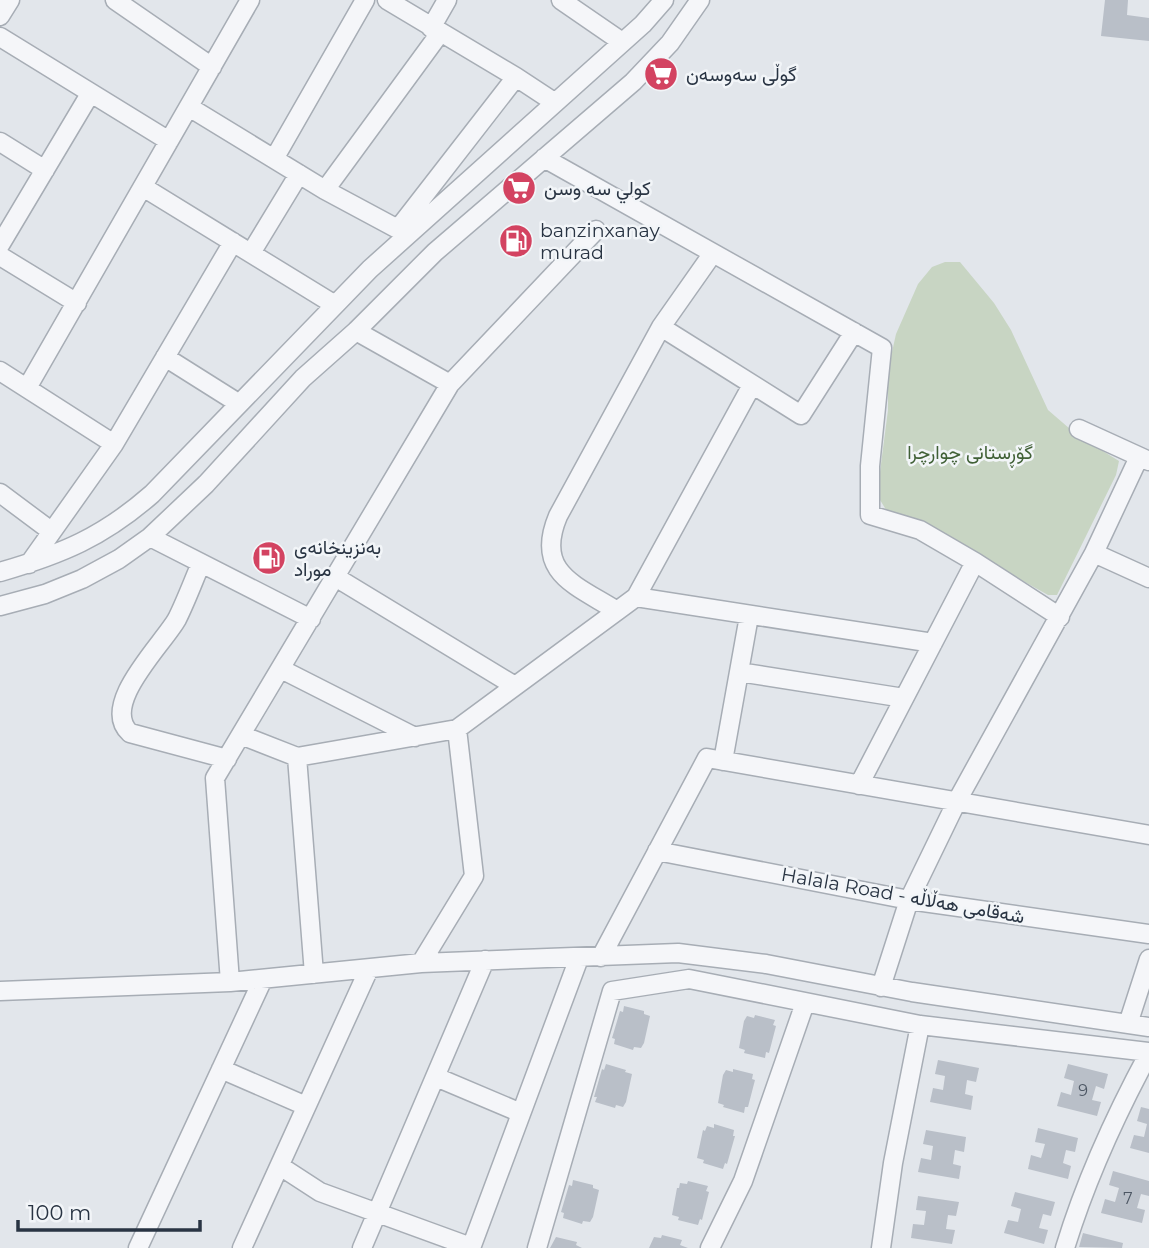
<svg xmlns="http://www.w3.org/2000/svg" width="1149" height="1248" font-family="Montserrat,Vazirmatn,sans-serif">
	<style>
		.green { fill: #c8d5c3 }
		.building { fill: #b9bfc8 }
		.lines { fill: none; stroke-linecap: round; stroke-linejoin: round }
		.minor-casing { stroke: #a7adb5; stroke-width: 21 }
		.minor { stroke: #f5f6f9; stroke-width: 18 }
		.labels { text-anchor: middle; stroke-width: 5; stroke-linejoin: round; paint-order: stroke }
		.number-label { font-size: 16px; fill: #4d5764 }
		.poi-label { font-size: 19px; fill: #293443; stroke: #f2f5f8; text-anchor: start }
		.park-label { font-size: 19px; fill: #406036; stroke: #f2f5f8 }
		.street-label { font-size: 19px; fill: #293443; stroke: #f2f5f8 }
	</style>
	<rect width="100%" height="100%" fill="#e2e6eb"/>
	<path class="green" d="M945,262h15l34,41 17,27 37,80 29,25 42,26 -3,14 -59,120h-9l-103,-58 -57,-24 -11,-18 11,-85v-40l8,-36 22,-50 14,-17z"/>
	<path class="building" d="M1105,0h23l-1,15 22,3v23l-48,-5z
		M624,1006l20,5v3l6,2 -6,27 -3,5 -7,-1 -1,3 -19,-6 1,-5 -3,-1 8,-27 3,1z
		M755,1015l20,5 -2,5 3,1 -7,27 -3,-1 -1,6 -21,-5 1,-3 -6,-2 5,-27 3,-5 7,2z
		M938,1060l41,8 -3,14 -9,-2 -2,14 8,2 -2,14 -41,-8 3,-14 10,2 2,-14 -10,-2z
		M606,1064l20,6 -1,2 7,2 -6,28 -3,5 -7,-2 -1,3 -20,-6 2,-5h-3l8,-28 2,1z
		M1068,1064l40,10 -4,15 -8,-3 -4,14 9,2 -4,14 -40,-10 4,-14 10,3 3,-14 -10,-3z
		M733,1069l20,5 -1,5 3,1 -7,27h-3l-1,6 -21,-6 1,-2 -6,-2 5,-28 3,-5 7,2z
		M1141,1107l8,2v44l-19,-5 4,-13 10,2 3,-13 -10,-3z
		M714,1124l20,6 -1,6h2l-8,28 -2,-1 -2,6 -20,-6 1,-3 -7,-2 6,-28 2,1 2,-5 7,2z
		M1038,1128l40,10 -3,14 -9,-2 -3,13 8,3 -3,13 -40,-10 3,-14 10,3 4,-14 -10,-2z
		M926,1130l40,7 -2,15 -9,-2 -2,14 8,2 -2,13 -41,-7 3,-14 10,2 2,-14 -10,-2z
		M1113,1171l36,10v15l-8,-2 -4,14 8,2 -3,13 -41,-10 4,-14 10,3 4,-14 -10,-3z
		M573,1180l20,5v3l6,2 -6,27 -3,5 -7,-1 -1,3 -19,-6 1,-5 -3,-1 8,-27 3,1z
		M688,1181l20,5 -2,5 3,1 -7,28 -2,-1 -2,6 -20,-5 1,-3 -7,-2 5,-27h2l1,-5 7,1z
		M1015,1192l40,10 -4,14 -8,-2 -4,14 9,2 -4,14 -40,-11 4,-13 10,2 3,-13 -10,-3z
		M918,1196l41,6 -3,14 -8,-1 -2,14 9,1 -3,14 -41,-6 2,-14 11,1 2,-14 -10,-1z
		M1083,1233l40,10 -1,5 -43,-1z
		M662,1235l20,5 -2,5 8,3h-39l5,-11 7,1z
		M556,1237l21,5 -1,3 6,3h-32z"/>
	<g class="lines">
		<g class="minor-casing">
			<path id="minor" d="M115,0l97,67
				M387,0l129,77 38,25
				M561,0l61,42
				M0,16l10,-16
				M431,28l16,-28
				M0,37l169,104
				M189,107l136,83 82,44
				M0,142l45,28
				M544,158l338,190 -12,118v49l50,15 55,32 85,55
				M274,159l91,-159
				M143,187l192,118
				M325,190l115,-157
				M398,229l118,-152
				M0,245l90,-151
				M251,253l48,-79
				M0,256l77,47
				M661,327l140,88 53,-83
				M356,331l94,53
				M165,357l73,46
				M0,371l114,73
				M27,388l223,-388
				M1079,429l70,32
				M0,493l51,38
				M150,537l161,82
				M1094,553l55,25
				M201,563c-8,19 -15,38 -24,56 -14,25 -78,86 -47,114l97,26
				M29,564l85,-120 119,-202
				M0,572c62,-18 103,-35 152,-78l218,-225 273,-245 21,-24
				M337,578l178,108
				M636,597l297,46
				M0,606l45,-12 37,-15 37,-20 31,-22 56,-53 97,-106 53,-47 79,-79 198,-170 37,-39 30,-43
				M617,611c-41,-26 -83,-38 -59,-95l103,-189 52,-74
				M281,669l134,68
				M739,672l165,26
				M241,735l56,22 17,217
				M297,757l160,-28 179,-132 116,-212
				M723,761l26,-145
				M859,785l116,-223
				M657,851l252,49 240,34
				M601,957l106,-199 442,77
				M421,963l53,-87 -17,-147
				M230,982l-15,-204 235,-394 146,-154
				M881,987l28,-87 48,-99 137,-248 45,-96
				M0,991l230,-9 191,-19 257,-10 88,11 146,28 237,35
				M1128,1024l21,-65
				M221,1069l85,37
				M436,1077l85,36
				M280,1166l40,26 151,55
				M138,1248l125,-269
				M242,1248l126,-277
				M362,1248l123,-288
				M471,1248l108,-290
				M537,1248l75,-257 77,-12 231,46 229,27
				M710,1248l33,-67 62,-178
				M881,1248l12,-85 27,-138
				M1065,1248c21,-69 50,-132 84,-195"/>
		</g>
		<use href="#minor" class="minor"/>
	</g>
	<defs>
		<g id="supermarket-disc" transform="scale(1.75)"><circle r="9.5" fill="#d34361" stroke="#f2f5f8"/><path d="M-6-5.5h2.5l.6 2H6L4.5 2H-2.5L-4.4-4H-6ZM-1.5 3.2a1.3 1.3 0 1 0 .1 0ZM3 3.2a1.3 1.3 0 1 0 .1 0Z" fill="#fff"/></g>
		<g id="fuel-disc" transform="scale(1.75)"><circle r="9.5" fill="#d34361" stroke="#f2f5f8"/><path d="M-5.5-6h7V0h2V4h1.3V-2.5L3-4.5l.8-.8L6-3V5H2.5V1h-1V6h-7ZM-4.2-4.7v3.2H.2V-4.7Z" fill="#fff"/></g>
	</defs>
	<g fill-rule="evenodd">
		<use href="#supermarket-disc" x="661" y="74"/>
		<use href="#supermarket-disc" x="519" y="188"/>
		<use href="#fuel-disc" x="516" y="241"/>
		<use href="#fuel-disc" x="269" y="558"/>
	</g>
	<g class="labels">
		<g class="number-label">
			<text x="1083" y="1096">9</text>
			<text x="1128" y="1204">7</text>
		</g>
		<g class="poi-label">
			<text x="686" y="81">گوڵی سەوسەن</text>
			<text x="544" y="195">كولي سه وسن</text>
			<text x="540" y="237">banzinxanay<tspan x="540" dy="22">murad</tspan></text>
			<text x="294" y="554">بەنزینخانەی<tspan x="294" dy="22">موراد</tspan></text>
		</g>
		<g class="park-label">
			<text x="970" y="459">گۆڕستانی چوارچرا</text>
		</g>
		<g class="street-label">
			<text transform="translate(903 895) rotate(10)" y="7">Halala Road - شەقامی هەڵاڵە</text>
		</g>
	</g>
	<path d="M18 1220v10h182v-10" fill="none" stroke="#293443" stroke-width="3.5"/>
	<text x="28" y="1220" font-size="21" fill="#293443" stroke="#f2f5f8" stroke-width="5" paint-order="stroke">100 m</text>
</svg>
